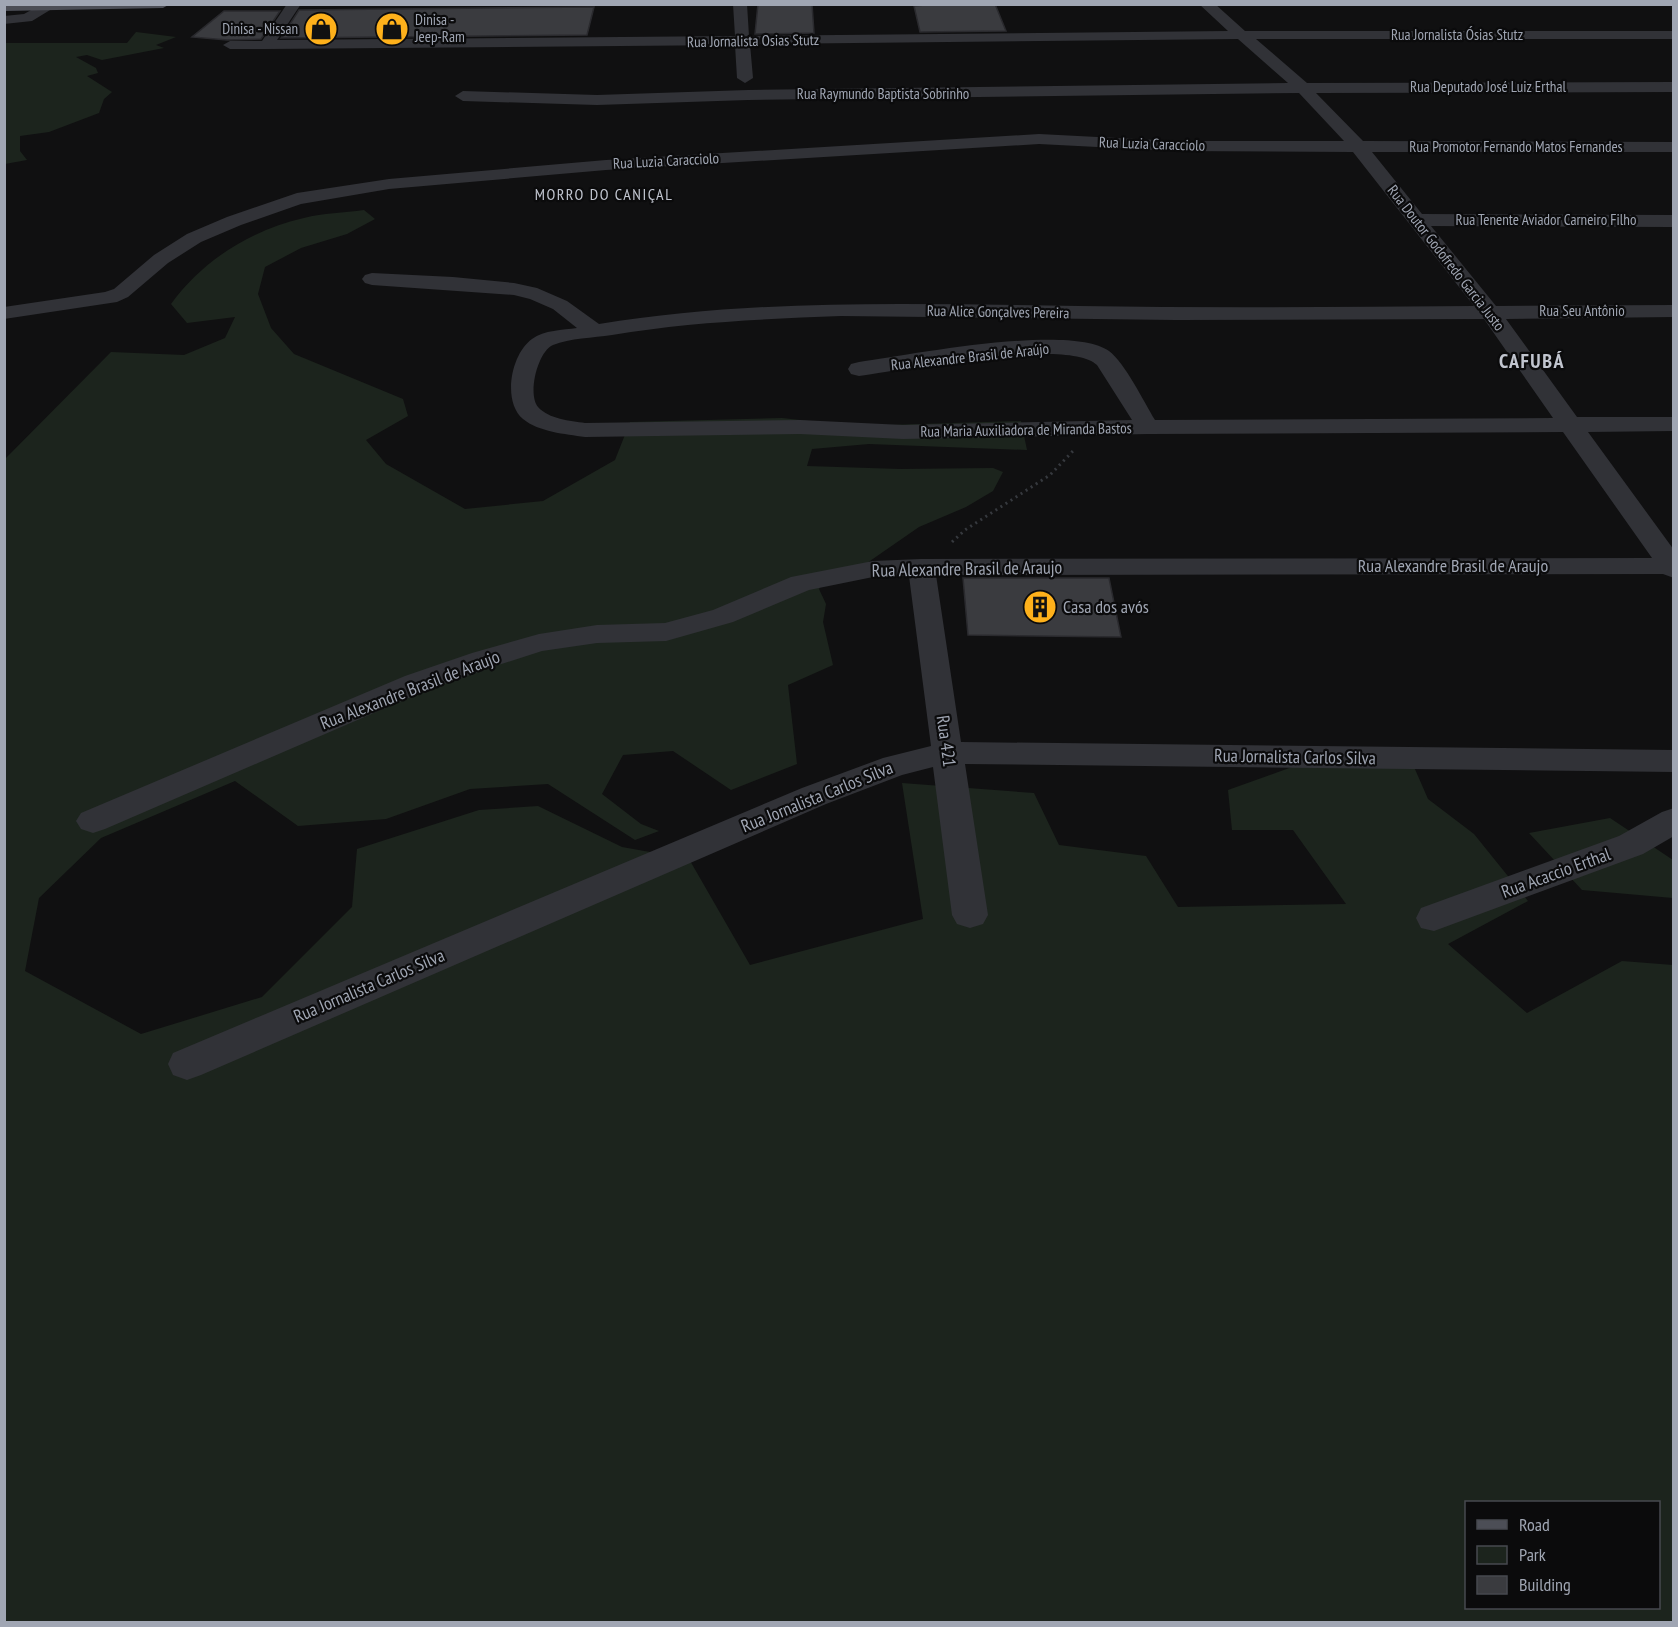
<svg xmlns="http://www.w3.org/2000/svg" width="1678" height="1627" font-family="'PT Sans Narrow',sans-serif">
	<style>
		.green { fill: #1c241d; fill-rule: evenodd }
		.building { fill: #3a3b3f; stroke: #2a2a2e; stroke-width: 1.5 }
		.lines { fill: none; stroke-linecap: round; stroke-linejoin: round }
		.path { stroke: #36393e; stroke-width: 3; stroke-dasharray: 2 4; stroke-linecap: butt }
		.minor { fill: #313237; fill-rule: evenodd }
		.major { fill: #4c4e56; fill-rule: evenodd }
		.labels { text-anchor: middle; stroke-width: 4.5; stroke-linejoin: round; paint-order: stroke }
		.far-poi-label { font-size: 15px; fill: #a0a6b3; stroke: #0b0b0c; text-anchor: start }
		.far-street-label { font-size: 15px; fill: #a0a6b3; stroke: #0b0b0c }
		.far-neighbourhood-label { font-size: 16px; letter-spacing: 1.5px; fill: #c1c5cf; stroke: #0b0b0c }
		.street-label { font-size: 18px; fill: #a0a6b3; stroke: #0b0b0c }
		.poi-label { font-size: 18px; fill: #a0a6b3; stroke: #0b0b0c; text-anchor: start }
		.far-district-label { font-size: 20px; font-weight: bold; letter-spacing: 1.5px; fill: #c1c5cf; stroke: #0b0b0c }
	</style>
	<rect width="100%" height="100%" fill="#101011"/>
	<path class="green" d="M136,32l40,5 -20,8 8,3 -62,12 -15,-5 -11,2 20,11 2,5 -11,3 25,16 -8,7 -5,14 -50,19 -29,4v15l7,9 -22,4v-121h122z
		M364,210l11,9 -28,15 -46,14 -36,19 -7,27 13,34 23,26 109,45 5,17 -42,24 20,24 79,45 78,-8 72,-41 15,-38 152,-4 72,8 167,-5 6,29 -158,-6 -57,5 -5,17 93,3 93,-1 10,4 -10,19 -27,16 -47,20 -52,36 -38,8 -10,18 7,15 -3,18 10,43 -45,20 9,79 -66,26 -58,-39 -50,4 -21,39 39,30 18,7 -24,9 -87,-56 -78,5 -84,30 -88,7 -63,-45 -134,57 -62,60 -14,73 116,63 121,-37 90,-90 5,-58 122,-39 59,-4 84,41 67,12 61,106 173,-46 -21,-136 132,10 25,52 87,11 32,51 168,-3 -53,-74h-61l-4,-40 75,-27 108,-3 17,39 46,35 54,67 -80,43 79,69 95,-52 51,4v657h-1668l-1,-1162 107,-108 73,3 41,-17 10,-21 -48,6 -16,-19c32,-44 80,-74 133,-86 19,-5 40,-5 60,-8zM1466,1502h192v106h-192z
		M1610,818l63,42v38l-91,-8 -53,-57z"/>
	<path class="building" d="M758,4h54l2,29 -59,1z
		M937,4h58l11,27 -86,1 -6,-26z
		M594,7l-7,28 -306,3 18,-28z
		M224,11h56l-19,28 -34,1 -35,-3z
		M963,578h146l12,59 -153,-2z"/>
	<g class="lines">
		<path class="path" d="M952,542l13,-12 85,-55 23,-24"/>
		<path class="minor" d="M42,4h11l2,3 -23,14 -28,3v-8l20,-2z
			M287,4h14l-24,36 458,-4 -2,-32h14l2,32 479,-5 -29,-27h16l30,27h429v8h-418l51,44 367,-1v10l-358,1 47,48 311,1v10h-302l50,62 252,1v12l-243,-1 65,80 178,-1v12l-168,2 71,98h97v14l-86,1 86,118v28l-11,-4 -727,1 25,167 713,8v22l-709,-8 23,151 -5,9 -13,4 -13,-4 -5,-9 -19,-148 -31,8 -76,29 -625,271 -14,5 -14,-5 -5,-11 5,-11 629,-265 81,-30 48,-12 -22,-170 -36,1 -64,13 -76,32 -67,19 -69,2 -55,8 -50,16 -65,23 -322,139 -12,4 -12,-4 -5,-8 5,-8 324,-137 67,-23 67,-19 58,-9 68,-2 48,-13 78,-33 82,-16 48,-2 731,-1 -89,-126 -415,2 -245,5 -103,-5 -215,3c-20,-3 -46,-5 -62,-18 -21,-18 -12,-65 9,-80 12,-9 31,-9 45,-11l-24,-19 -23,-10 -16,-4 -142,-10 -7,-2 -3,-4 3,-4 7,-2 81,4 61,6 23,5 30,13 32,23c159,-26 320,-20 480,-18 132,2 264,1 395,0l-121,-154 -178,-1 -136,-7 -433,26 -217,19 -88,15 -60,21 -40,17 -33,21 -40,34 -11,5 -113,17v-12l101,-15 9,-3 40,-34 33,-21 40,-17 70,-24 92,-14 217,-19 433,-26 136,7h169l-45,-48 -551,7 -151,5 -134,-4 -8,-5 8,-5 134,4 151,-5 540,-7 -50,-44 -488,5 3,34 -8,5 -8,-5 -2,-33 -469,4h-36l-7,-4 7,-4h32zM841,316l335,4 308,-1 69,99 -398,2c-11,-18 -30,-57 -46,-69 -39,-28 -199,4 -250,11l-8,2 -3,5 3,5 8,2c43,-6 210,-39 238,-11l35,55 -229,5 -103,-5 -215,3c-15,-2 -36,-4 -47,-16 -11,-13 0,-56 15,-62 17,-7 40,-7 59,-10 76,-13 152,-16 229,-19z
			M1674,808v28l-31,18 -209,77 -13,-3 -5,-10 5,-10 198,-72 43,-24z"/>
		<path class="major" d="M4,4h166l-7,4 -159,3z"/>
	</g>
	<defs>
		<g id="shop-disc" transform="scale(1.725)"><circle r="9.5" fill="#feb11b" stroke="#0b0b0c"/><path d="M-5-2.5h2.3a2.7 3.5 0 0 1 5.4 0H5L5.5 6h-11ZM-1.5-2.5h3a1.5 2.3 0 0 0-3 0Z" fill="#111"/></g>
		<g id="building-disc" transform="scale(1.725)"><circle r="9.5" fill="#feb11b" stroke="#0b0b0c"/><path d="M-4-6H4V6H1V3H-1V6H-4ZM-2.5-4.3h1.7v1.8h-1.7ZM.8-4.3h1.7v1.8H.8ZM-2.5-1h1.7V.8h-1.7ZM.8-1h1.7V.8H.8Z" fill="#111"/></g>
	</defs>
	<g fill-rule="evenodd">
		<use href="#shop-disc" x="321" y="29"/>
		<use href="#shop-disc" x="392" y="29"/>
		<use href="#building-disc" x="1040" y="607"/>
	</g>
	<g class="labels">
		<g class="far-poi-label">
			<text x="415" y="25">Dinisa -<tspan x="415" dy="17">Jeep-Ram</tspan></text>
			<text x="298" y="34" text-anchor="end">Dinisa - Nissan</text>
		</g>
		<g class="far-street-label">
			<text x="1457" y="40">Rua Jornalista Ósias Stutz</text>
			<text transform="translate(753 41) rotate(-1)" y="5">Rua Jornalista Osias Stutz</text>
			<text x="1488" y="92">Rua Deputado José Luiz Erthal</text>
			<text x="883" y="99">Rua Raymundo Baptista Sobrinho</text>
			<text transform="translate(1152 144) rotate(2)" y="5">Rua Luzia Caracciolo</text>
			<text x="1516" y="152">Rua Promotor Fernando Matos Fernandes</text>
			<text transform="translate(666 161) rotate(-3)" y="5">Rua Luzia Caracciolo</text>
			<text x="1546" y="225">Rua Tenente Aviador Carneiro Filho</text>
			<text transform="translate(1446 258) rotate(52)" y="5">Rua Doutor Godofredo Garcia Justo</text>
			<text x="1582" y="316">Rua Seu Antônio</text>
			<text transform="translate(998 312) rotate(1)" y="5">Rua Alice Gonçalves Pereira</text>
			<text transform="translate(970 357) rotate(-6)" y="5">Rua Alexandre Brasil de Araújo</text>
			<text transform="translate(1026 430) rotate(-1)" y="5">Rua Maria Auxiliadora de Miranda Bastos</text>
		</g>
		<g class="far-neighbourhood-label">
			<text x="604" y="200">MORRO DO CANIÇAL</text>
		</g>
		<g class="street-label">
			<text x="1453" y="572">Rua Alexandre Brasil de Araujo</text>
			<text transform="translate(967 569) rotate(-1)" y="6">Rua Alexandre Brasil de Araujo</text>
			<text transform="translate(410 690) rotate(-21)" y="6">Rua Alexandre Brasil de Araujo</text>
			<text transform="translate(946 741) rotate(82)" y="6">Rua 421</text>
			<text transform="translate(1295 757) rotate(1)" y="6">Rua Jornalista Carlos Silva</text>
			<text transform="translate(817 797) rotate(-22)" y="6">Rua Jornalista Carlos Silva</text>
			<text transform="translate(1556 873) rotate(-20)" y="6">Rua Acaccio Erthal</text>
			<text transform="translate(369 986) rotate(-23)" y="6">Rua Jornalista Carlos Silva</text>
		</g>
		<g class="poi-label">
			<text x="1063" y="613">Casa dos avós</text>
		</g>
		<g class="far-district-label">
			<text x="1532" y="368">CAFUBÁ</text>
		</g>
	</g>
	<rect width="1678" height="1627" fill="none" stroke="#a0a6b3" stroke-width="12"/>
	<rect x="1465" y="1501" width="195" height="108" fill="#0b0b0c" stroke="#47494f" stroke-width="1.5"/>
	<rect x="1477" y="1520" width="30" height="9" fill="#4c4e56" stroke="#47494f" stroke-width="1.5"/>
	<text x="1519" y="1531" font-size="18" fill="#a0a6b3">Road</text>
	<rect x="1477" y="1546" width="30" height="18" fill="#1c241d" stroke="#47494f" stroke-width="1.5"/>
	<text x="1519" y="1561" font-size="18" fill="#a0a6b3">Park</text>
	<rect x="1477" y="1576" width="30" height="18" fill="#3a3b3f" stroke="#47494f" stroke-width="1.5"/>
	<text x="1519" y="1591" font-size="18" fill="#a0a6b3">Building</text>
</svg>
